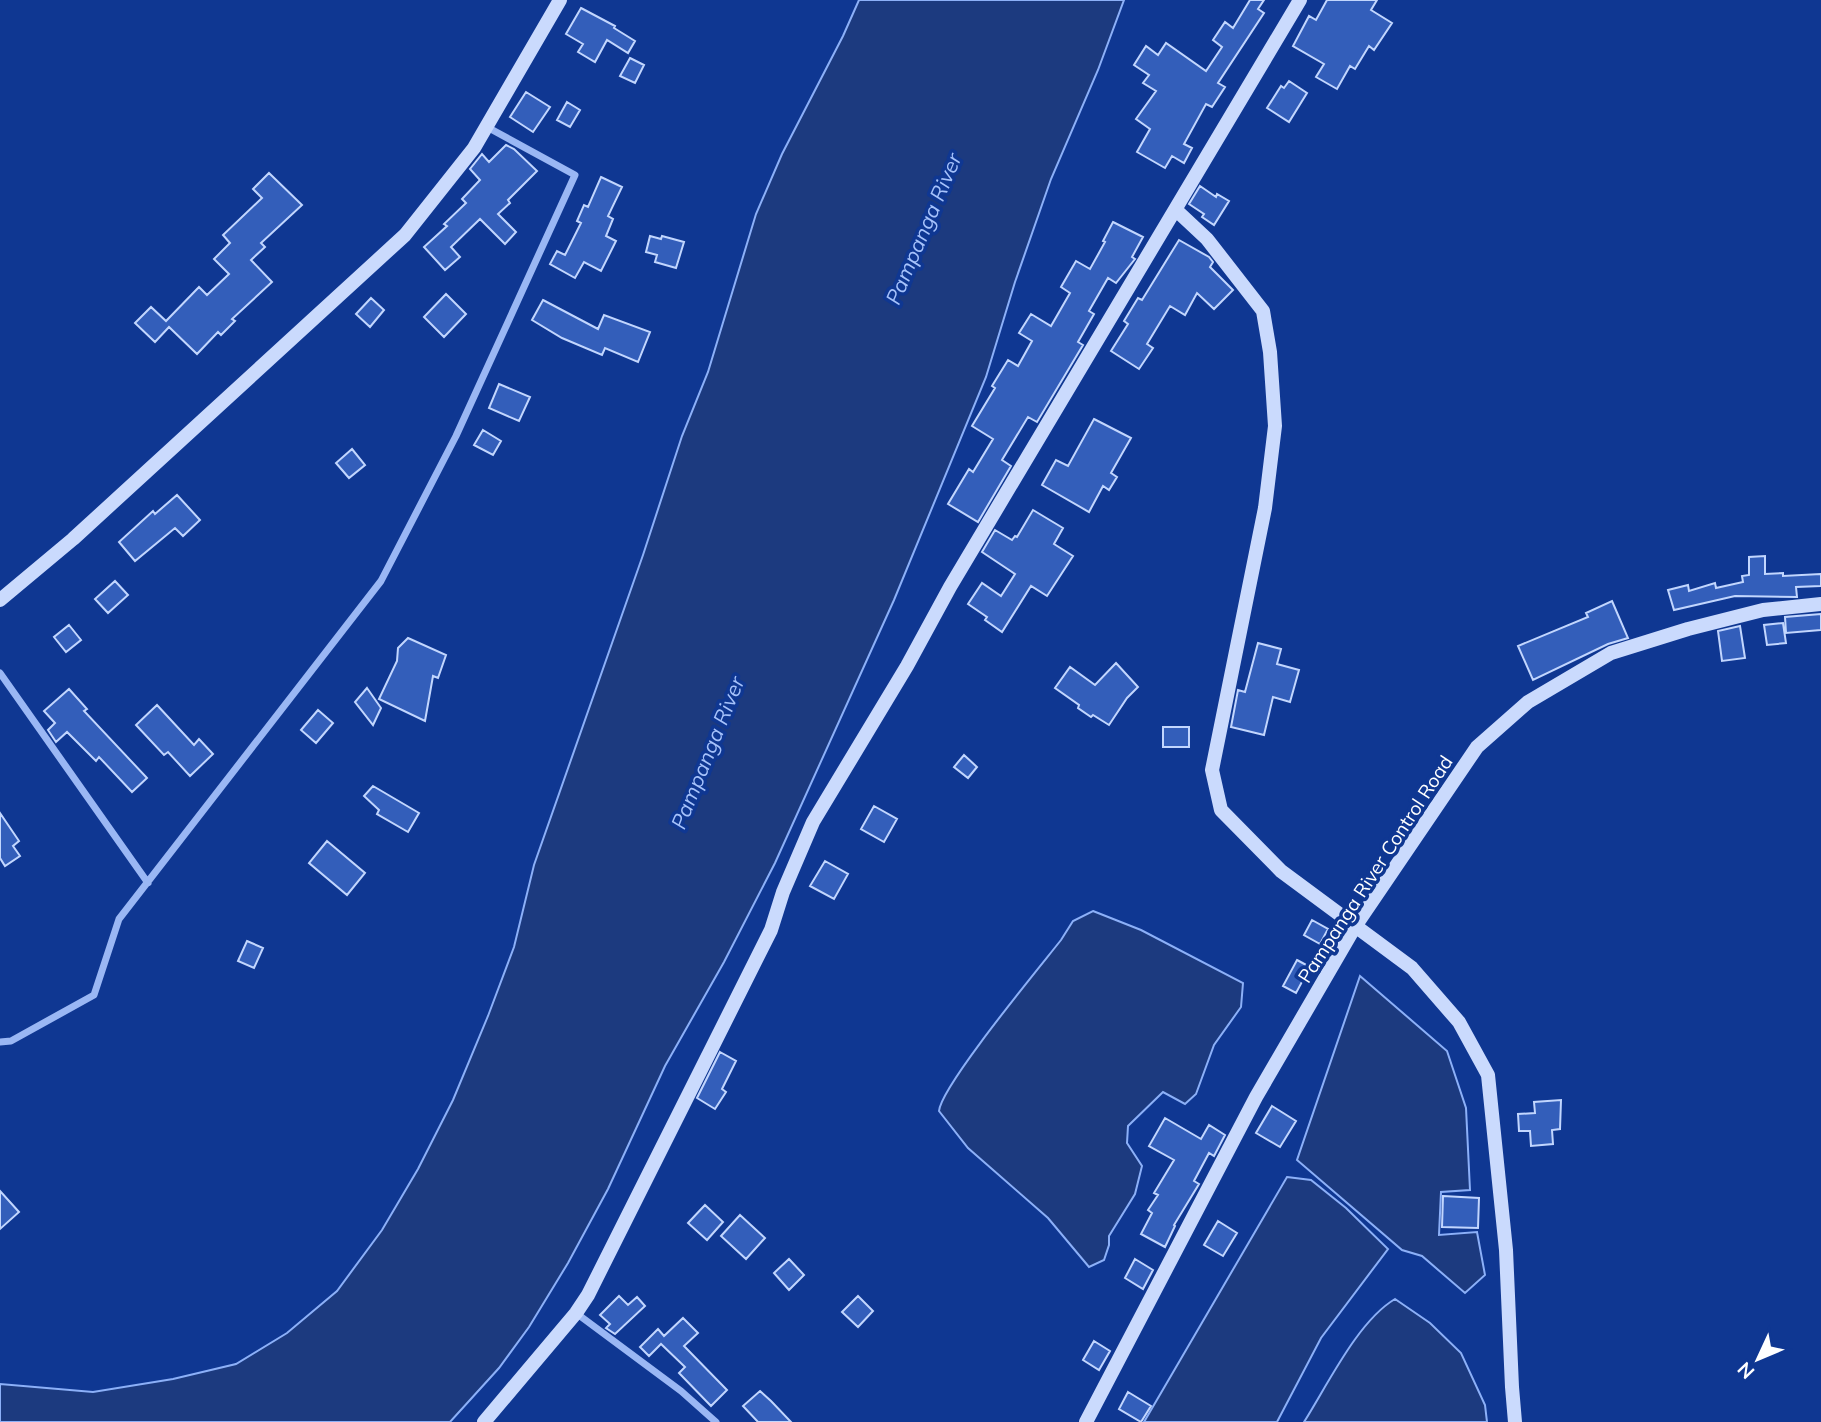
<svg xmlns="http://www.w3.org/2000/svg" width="1821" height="1422" font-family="Mulish,sans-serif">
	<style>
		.water { fill: #1c3a7f; stroke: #8cb0f8; stroke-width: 2 }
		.building { fill: #335eba; stroke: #c2d6fe; stroke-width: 2 }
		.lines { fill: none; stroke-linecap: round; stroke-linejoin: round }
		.street { stroke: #9ab7f4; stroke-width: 7 }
		.secondary { stroke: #cadafd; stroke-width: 14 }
		.labels { text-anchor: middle; stroke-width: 7; stroke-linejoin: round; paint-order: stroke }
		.street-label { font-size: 19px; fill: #fff; stroke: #0f3792 }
		.water-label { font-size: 21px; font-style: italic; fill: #a6c2fb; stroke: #0f3792 }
	</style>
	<rect width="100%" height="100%" fill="#0f3792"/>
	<path class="water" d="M859,0h265l-26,70 -47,109 -36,103 -29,95 -92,223 -119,263 -51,99 -59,104 -57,123 -40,74 -39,64 -30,41 -49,54h-450v-38l93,8 80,-13 63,-15 51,-31 50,-42 45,-61 36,-61 35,-69 35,-84 26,-69 20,-82 109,-310 39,-119 26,-64 48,-158 26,-60 61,-118z
		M1093,911l48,19 102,53 -2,24 -27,38 -18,49 -11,10 -22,-12 -35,34 -1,17 15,23 -7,28 -26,42v9l-5,15 -15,7 -41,-49 -80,-70 -29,-37c2,-25 100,-143 122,-171l12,-19z
		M1360,976l87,75 19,57 4,82 -29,2 -2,43 38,-3 8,43 -20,18 -43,-37 -20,-6 -105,-90z
		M1287,1177l24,3 35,28 42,41 -67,89 -44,84h-133z
		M1395,1299l35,24 31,30 24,52 2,17h-183c24,-38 54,-101 91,-123z"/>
	<path class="building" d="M1250,0h14l-6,9 6,4 -46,70 7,4 -13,20 -6,-3 -22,40 8,4 -8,15 -12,-7 -7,12 -28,-16 13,-23 -14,-10 20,-28 -13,-8 6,-8 -15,-10 12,-19 12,9 8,-12 40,28 16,-24 -9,-7 12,-18 8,6z
		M1327,0h50l-6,10 21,13 -18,27 -5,-4 -14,23 -5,-3 -13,23 -21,-12 8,-13 -31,-18 16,-30 7,4z
		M581,8l34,18 -1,2 21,13 -7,12 -21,-13 -12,22 -17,-10 5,-8 -17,-10z
		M630,58l14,7 -9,18 -15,-7z
		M1289,81l18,12 -18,29 -22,-14 14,-22 3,2z
		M526,92l24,15 -17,25 -23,-15z
		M567,102l13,8 -10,17 -13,-7z
		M506,145l8,4 23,22 -29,29 2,3 -12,11 18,18 -11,12 -25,-25 -29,28 9,10 -15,13 -21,-23 23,-21 -3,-2 22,-21 -4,-4 18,-19 -10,-11 12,-15 7,8z
		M269,173l33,32 -41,38 4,4 -14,13 21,22 -40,37 3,2 -14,14 -3,-3 -21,22 -28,-27 -14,15 -20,-19 16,-16 15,14 33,-34 8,8 22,-21 -15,-15 16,-16 -7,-8 39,-37 -9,-9z
		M601,177l21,10 -14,29 5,3 -7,17 10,5 -15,30 -17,-9 -9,16 -25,-14 7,-13 8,4 16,-32 -4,-2 7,-16 4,2z
		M1200,186l16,11 1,-3 12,7 -15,24 -12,-8 2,-3 -15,-10z
		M1113,222l30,15 -11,20 3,2 -19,24 -8,-5 -19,33 5,3 -16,28 5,3 -46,77 -9,-5 -26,43 9,6 -33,56 -30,-18 21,-35 4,3 20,-33 -21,-13 23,-38 -3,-2 16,-26 10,6 14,-25 -13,-8 12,-19 20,12 19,-33 -9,-6 15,-26 14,8 15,-27 -2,-1z
		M650,236l11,3 1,-3 22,6 -8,26 -21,-6 2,-7 -11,-3z
		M1179,240l30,17 4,5 -3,5 23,23 -19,19 -17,-16 -12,22 -15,-9 -23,38 6,4 -14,21 -28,-18 17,-27 -4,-3 14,-23 4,2z
		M446,294l20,20 -22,23 -20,-20z
		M371,298l13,12 -14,17 -14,-13z
		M543,300l55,29 6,-14 46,17 -12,30 -33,-14 -3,7 -40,-17 -30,-18z
		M499,384l31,13 -11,24 -30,-13z
		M1094,419l37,19 -20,35 6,4 -8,13 -6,-4 -14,26 -47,-27 14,-25 12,6z
		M483,430l18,11 -8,14 -19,-10z
		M352,449l13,16 -16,13 -13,-15z
		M177,495l23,25 -17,16 -8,-8 -40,33 -16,-19 34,-31 2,3z
		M1033,510l30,18 -9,16 19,12 -26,40 -16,-10 -29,46 -17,-12 2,-3 -19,-13 14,-21 19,13 14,-22 -33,-22 13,-22 17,10 3,-4 2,1z
		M1765,556v18l18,-1v3l38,-2v12l-25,1 1,10 -62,-1 -61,14 -6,-20 20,-5 1,6 26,-8 1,5 27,-6 -1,-6 7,-1v-18z
		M115,581l13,14 -20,18 -13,-14z
		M1612,601l16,37 -20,6 -75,36 -15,-34 70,-29 -2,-4z
		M1821,614v16l-35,3 -1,-16z
		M1783,623l3,20 -19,2 -3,-20z
		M69,625l12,15 -15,12 -12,-15z
		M1740,626l5,32 -23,3 -4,-30z
		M408,638l38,17 -8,23 -5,-2 -8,45 -46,-22 18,-38 1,-13z
		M1258,643l23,6 -4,15 22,6 -9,32 -17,-5 -9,38 -33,-8 7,-37 7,2z
		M1116,663l22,24 -11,11 -18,27 -16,-10 -2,2 -13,-9 1,-3 -24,-17 15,-21 25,18z
		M367,688l14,20 -8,17 -18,-23z
		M69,689l18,20 -3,2 63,67 -15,14 -33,-35 -3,4 -29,-29 -11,10 -8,-12 7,-7 -11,-12z
		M157,705l37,40 5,-6 14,15 -23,22 -22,-24 -4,3 -28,-30z
		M318,710l15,13 -17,20 -15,-13z
		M1163,727h26v20h-26z
		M964,755l13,12 -9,11 -14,-11z
		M373,786l46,27 -11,19 -31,-18 2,-4 -15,-14z
		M874,806l23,13 -13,23 -23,-13z
		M0,813l19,28 -6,5 7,10 -15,10 -5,-8z
		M327,841l38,32 -18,22 -38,-32z
		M825,861l23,13 -14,25 -24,-13z
		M1312,920l16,9 -8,15 -16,-9z
		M247,941l16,7 -9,20 -16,-7z
		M1297,960l13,7 -14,26 -13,-7z
		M720,1052l16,9 -14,28 4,3 -11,17 -18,-11z
		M1561,1100l-1,29 -8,1 1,14 -22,2 -1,-15h-11l-1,-17 17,-1 -1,-11z
		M1272,1106l24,15 -16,26 -24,-14z
		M1165,1118l36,21 8,-14 16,10 -11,21 -5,-3 -15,28 5,3 -25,41 1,1 -10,21 -24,-13 11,-21 -4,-3 10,-15 -4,-2 20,-33 -25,-14z
		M0,1191l19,21 -19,17z
		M1443,1196l36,2 -1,30 -36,-1z
		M705,1205l18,17 -16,18 -19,-17z
		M740,1215l25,23 -19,21 -25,-23z
		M1218,1221l19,12 -14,23 -19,-11z
		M789,1259l15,16 -15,15 -15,-17z
		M1135,1259l18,11 -10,19 -18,-11z
		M619,1296l9,9 9,-8 8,9 -30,28 -9,-6 4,-4 -10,-9z
		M858,1296l15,15 -15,16 -16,-15z
		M683,1318l15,15 -14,13 43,44 -16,16 -32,-33 6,-6 -24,-23 -12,12 -9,-9 18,-18 6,7z
		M1094,1341l16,10 -11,19 -16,-10z
		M760,1391l11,10 20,21h-33l-15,-16z
		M1128,1392l23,14 -10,16 -22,-13z"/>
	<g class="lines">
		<path class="street" d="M0,673l148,210
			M0,1042l11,-1 83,-46 25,-76 262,-338 75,-145 119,-261 -88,-48
			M576,1313l105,78 35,31"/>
		<path class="secondary" d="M1176,210l31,29 56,72 7,41 5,74 -10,82 -53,262 9,40 60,61 131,97 47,54 29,53 18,175 6,137 3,35
			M0,600l73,-61 332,-304 69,-87 86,-148
			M484,1422l92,-109 12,-18 183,-365 12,-38 30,-70 94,-156 43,-79 350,-587
			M1086,1422l170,-325 100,-172 121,-178 51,-45 83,-49 77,-24 75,-19 58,-6"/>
	</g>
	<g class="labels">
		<g class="street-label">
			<text transform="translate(1375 869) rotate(-57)" y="7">Pampanga River Control Road</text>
		</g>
		<g class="water-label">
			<text transform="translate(924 229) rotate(-67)" y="7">Pampanga River</text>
			<text transform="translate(708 753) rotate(-68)" y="7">Pampanga River</text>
		</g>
	</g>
	<g transform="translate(1758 1359) rotate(226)" stroke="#0f3792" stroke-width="5" paint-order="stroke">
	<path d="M0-5L12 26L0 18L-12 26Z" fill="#ffffff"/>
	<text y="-10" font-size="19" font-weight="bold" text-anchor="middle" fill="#ffffff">N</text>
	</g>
</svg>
